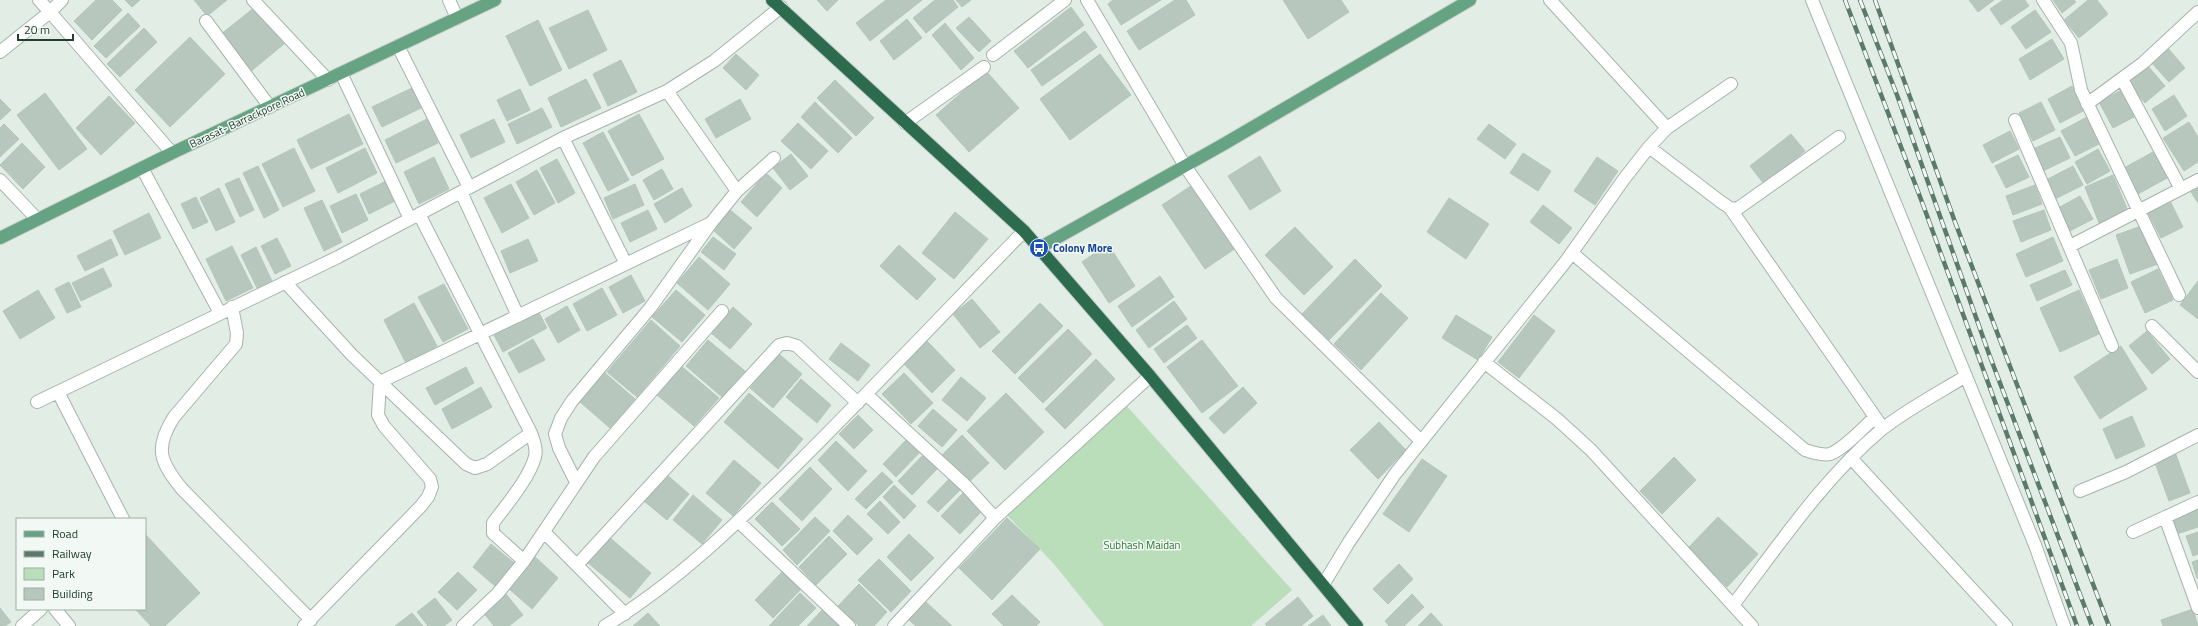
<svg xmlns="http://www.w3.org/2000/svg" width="2198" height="626" font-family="'Titillium Web',sans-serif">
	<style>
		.green { fill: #badeba }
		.building { fill: #b7c7bd; stroke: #b4c6ba }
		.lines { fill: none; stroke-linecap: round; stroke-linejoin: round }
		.minor-casing { stroke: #a4b5ab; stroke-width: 14 }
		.major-casing { stroke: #c1c9c5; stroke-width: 14 }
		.highway-casing { stroke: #c1c9c5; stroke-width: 14 }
		.minor { stroke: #fff; stroke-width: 12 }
		.major { stroke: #65a383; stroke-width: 12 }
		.highway { stroke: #2c6b4e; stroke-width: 12 }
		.rail-casing { stroke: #5c7a6a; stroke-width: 4.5 }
		.rail { stroke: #f2f9f4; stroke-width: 3; stroke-dasharray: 9; stroke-linecap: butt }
		.labels { text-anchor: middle; stroke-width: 3; stroke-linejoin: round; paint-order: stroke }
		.street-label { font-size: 11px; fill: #213e2f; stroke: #f2f9f4 }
		.transit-label { font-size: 11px; font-weight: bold; fill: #164399; stroke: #f2f9f4; text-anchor: start }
		.park-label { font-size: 11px; fill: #2a7633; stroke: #f2f9f4 }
	</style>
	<rect width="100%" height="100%" fill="#e2ede5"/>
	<path class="green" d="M1125,404l167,186 -41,36h-147l-50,-62 -49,-51z"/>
	<path class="building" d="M96,0h16l10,10 -30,30 -18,-19z
		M125,0h15l-8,7z
		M194,0h33l-20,16z
		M817,0h21l-11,11z
		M886,0h36l-52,41 -14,-18z
		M935,0h18l5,7 -32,26 -13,-15z
		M956,0h15l-9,7z
		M1113,0h48l-40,25 -13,-21z
		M1175,0h11l9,15 -56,35 -12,-19z
		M1283,0h58l8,12 -41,27z
		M1969,0h25l-16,12z
		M2003,0h22l4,6 -28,19 -11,-16z
		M2053,0h21l2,2 -14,11z
		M2088,0h9l11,14 -29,24 -15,-18z
		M255,7l29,37 -34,28 -30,-37z
		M1071,7l13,18 -56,43 -14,-17z
		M588,10l19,40 -38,19 -20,-41z
		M2035,10l16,22 -25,17 -15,-22z
		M128,13l12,13 -34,32 -12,-12z
		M969,17l22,24 -12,11 -23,-24z
		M907,19l15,19 -28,22 -14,-19z
		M538,20l24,50 -32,16 -24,-50z
		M945,23l29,35 -13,12 -29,-35z
		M144,28l13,14 -37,35 -13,-13z
		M1085,31l12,16 -55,39 -11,-16z
		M190,37l35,37 -55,53 -35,-37z
		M2052,39l12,20 -34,21 -11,-21z
		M2166,46l19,22 -16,14 -19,-21z
		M736,54l23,21 -13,15 -23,-22z
		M1100,54l31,41 -61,45 -30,-41z
		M621,60l16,32 -29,14 -15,-32z
		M2147,65l18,21 -20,17 -18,-21z
		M986,71l33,37 -50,44 -33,-37z
		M586,79l15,29 -40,19 -13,-29z
		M835,80l39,38 -18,18 -39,-38z
		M2072,86l13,24 -25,13 -12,-24z
		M414,87l9,20 -41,20 -10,-20z
		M520,89l10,21 -23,11 -10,-21z
		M2122,90l14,26 -23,12 -14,-26z
		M45,93l42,56 -28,21 -42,-55z
		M2174,95l13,21 -22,15 -13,-22z
		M109,96l26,27 -34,32 -25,-27z
		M0,99l11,11 -11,10z
		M740,99l11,20 -35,19 -11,-19z
		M815,102l37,36 -14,15 -37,-36z
		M2041,102l14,28 -22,11 -14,-28z
		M542,108l10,19 -35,17 -9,-20z
		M349,114l14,30 -52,25 -14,-29z
		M639,114l25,45 -32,17 -24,-45z
		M2087,117l14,26 -26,13 -14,-25z
		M427,119l11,24 -42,20 -11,-23z
		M494,119l11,23 -34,16 -11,-23z
		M2189,122l9,15v25l-14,9 -21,-33z
		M798,123l30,28 -17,18 -30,-28z
		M4,124l15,15 -19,18v-29z
		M1489,124l27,20 -11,15 -28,-20z
		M2010,131l9,18 -27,14 -9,-18z
		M603,132l26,48 -21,11 -25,-48z
		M1791,134l14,17 -41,33 -14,-18z
		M2060,137l10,21 -27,13 -10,-22z
		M22,143l23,24 -22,22 -23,-24z
		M294,148l21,43 -32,16 -21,-43z
		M365,148l12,25 -39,20 -12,-25z
		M2098,149l12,22 -23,13 -12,-22z
		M2153,152l14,26 -29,16 -14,-26z
		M1523,153l28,18 -13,20 -28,-18z
		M791,154l17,22 -18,14 -17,-22z
		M2018,155l11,22 -23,11 -11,-22z
		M1260,156l21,35 -31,19 -22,-34z
		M434,157l15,32 -30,15 -15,-32z
		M1597,157l21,14 -23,34 -21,-14z
		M557,159l18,34 -17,10 -18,-35z
		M258,166l21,44 -15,8 -21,-45z
		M2073,166l10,19 -28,14 -9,-19z
		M662,169l11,20 -19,11 -11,-20z
		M537,170l18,33 -21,12 -18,-33z
		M766,173l16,15 -25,29 -16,-15z
		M2113,175l15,36 -29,12 -14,-36z
		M239,178l15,32 -14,7 -15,-33z
		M390,179l9,20 -30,15 -9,-20z
		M511,184l18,34 -27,15 -18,-35z
		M635,184l9,21 -31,14 -9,-21z
		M1194,184l42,64 -31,21 -43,-64z
		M2035,185l7,19 -29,11 -7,-19z
		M219,188l16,34 -19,9 -16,-33z
		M682,188l10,18 -27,17 -11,-19z
		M2198,188v15l-7,-11z
		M356,194l12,26 -26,13 -12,-27z
		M2080,196l13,23 -23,12 -12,-23z
		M196,197l12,25 -15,7 -12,-25z
		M1449,198l40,26 -23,35 -39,-27z
		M322,200l20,42 -18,9 -20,-43z
		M2170,201l13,26 -22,11 -13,-25z
		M1543,205l29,23 -13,16 -29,-22z
		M729,209l23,19 -18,21 -22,-20z
		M648,210l9,19 -27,13 -9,-19z
		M2044,210l7,20 -30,12 -8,-21z
		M955,212l33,27 -34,40 -32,-26z
		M149,213l12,25 -36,17 -12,-24z
		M2144,225l14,39 -28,10 -14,-39z
		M1295,227l38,40 -29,28 -39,-40z
		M713,237l23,17 -12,16 -23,-18z
		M2053,237l10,24 -37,16 -10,-23z
		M277,238l14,28 -16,8 -14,-28z
		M111,239l7,16 -33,16 -8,-15z
		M528,239l10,22 -28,12 -9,-22z
		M1108,244l27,42 -26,17 -27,-41z
		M899,245l37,34 -19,21 -37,-34z
		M232,246l21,42 -27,13 -20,-42z
		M256,247l16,34 -15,7 -16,-33z
		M699,257l31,27 -22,26 -31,-27z
		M1355,259l27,27 -53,54 -27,-26z
		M2117,259l11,29 -27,11 -12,-29z
		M103,268l9,18 -31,15 -9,-18z
		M2158,269l15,31 -28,13 -14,-31z
		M2065,270l7,15 -35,16 -7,-16z
		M631,275l14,26 -22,12 -14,-26z
		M1160,276l14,21 -42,30 -14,-21z
		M2198,281v38l-18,-14z
		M69,282l12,25 -14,6 -12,-24z
		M444,284l24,45 -25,13 -25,-45z
		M602,288l15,27 -30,16 -14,-27z
		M38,290l17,28 -35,21 -17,-28z
		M676,290l29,25 -23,27 -30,-25z
		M2079,290l20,44 -39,18 -20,-44z
		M1381,293l27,25 -47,52 -27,-26z
		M972,299l28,33 -20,16 -27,-34z
		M1174,301l13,18 -38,29 -13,-18z
		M414,303l23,43 -31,17 -22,-43z
		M1040,303l23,23 -48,48 -23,-23z
		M567,306l13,24 -22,13 -13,-24z
		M733,307l19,17 -22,25 -19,-16z
		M538,311l9,17 -44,24 -9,-17z
		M1456,315l36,22 -14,23 -36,-22z
		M1534,315l21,16 -36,47 -21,-16z
		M651,320l29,26 -43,51 -30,-25z
		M1187,325l10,13 -33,25 -10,-14z
		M1068,329l24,25 -49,49 -25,-25z
		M2147,331l23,28 -18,15 -23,-28z
		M533,339l12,21 -26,13 -11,-20z
		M925,339l30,31 -23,23 -30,-31z
		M708,340l37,31 -23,26 -36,-31z
		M1202,340l36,46 -36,27 -35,-46z
		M841,343l29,22 -12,16 -29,-22z
		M2121,346l26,43 -47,30 -26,-42z
		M779,354l23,20 -29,34 -23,-20z
		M1096,359l19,20 -50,50 -20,-20z
		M680,365l39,33 -25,28 -38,-32z
		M466,367l8,16 -39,22 -9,-17z
		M605,373l30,26 -25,29 -30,-26z
		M904,373l29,30 -22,21 -29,-30z
		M961,377l25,21 -19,23 -25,-21z
		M801,379l30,26 -14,18 -31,-26z
		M481,387l11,20 -40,22 -10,-20z
		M1243,387l14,16 -33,31 -15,-16z
		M749,393l54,46 -25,30 -54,-47z
		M1006,393l38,39 -39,38 -38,-39z
		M933,409l24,21 -15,17 -24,-21z
		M858,415l15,15 -19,19 -15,-15z
		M2132,416l13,30 -29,13 -13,-30z
		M1379,422l27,28 -28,29 -28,-29z
		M962,435l27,28 -21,20 -27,-27z
		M909,437l13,13 -26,27 -13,-13z
		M836,441l31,30 -19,20 -30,-31z
		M2175,452l15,41 -21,8 -15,-41z
		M924,454l14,14 -26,27 -14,-14z
		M1674,457l22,23 -34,34 -22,-23z
		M1422,459l25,17 -38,56 -26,-18z
		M734,460l27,23 -28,33 -27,-23z
		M810,467l22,22 -30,32 -23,-22z
		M882,472l11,10 -27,27 -11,-10z
		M666,474l23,20 -22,26 -23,-19z
		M951,477l11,11 -24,24 -11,-10z
		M894,485l22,21 -12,13 -21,-22z
		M963,493l18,19 -21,22 -19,-18z
		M693,495l29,25 -20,24 -29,-24z
		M880,501l20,21 -12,12 -21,-20z
		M772,502l28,27 -18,17 -27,-27z
		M2198,508v19l-21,7 -6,-17z
		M848,515l25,24 -16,16 -24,-24z
		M815,517l15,14 -33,34 -14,-15z
		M1718,517l40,37 -31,33 -39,-39z
		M1007,518l33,31 -48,51 -33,-32z
		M2198,532v22l-5,2 -7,-20z
		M145,534l55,59 -35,33h-14l-16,-17h10z
		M909,534l25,24 -23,23 -24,-24z
		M829,536l18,18 -31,31 -17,-18z
		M609,537l42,36 -21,25 -43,-36z
		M491,544l23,19 -19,23 -22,-19z
		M534,556l24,22 -26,31 -25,-22z
		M879,559l32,32 -20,21 -33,-32z
		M2198,560v18h-1l-5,-16z
		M1399,564l14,15 -25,25 -15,-15z
		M785,569l18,18 -30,31 -18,-18z
		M458,572l19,18 -20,20 -19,-18z
		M859,584l28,28 -13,14h-15l-21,-20z
		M800,593l16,15 -18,18h-29z
		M506,594l17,21 -14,11h-15l-11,-14z
		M1412,594l12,13 -20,19h-15l-4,-5z
		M1012,595l28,27 -4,4h-32l-12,-12z
		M1298,597l15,19 -12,10h-34l-2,-2z
		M435,598l17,22 -8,6h-16l-11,-14z
		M926,602l26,24h-36l-7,-6z
		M825,607l19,19h-37z
		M0,608l11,14 -6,4h-5z
		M2193,609l5,17h-35l-2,-6z
		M412,613l11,13h-28z
		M648,613l12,13h-27z
		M1431,613l12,13h-25z
		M1323,615l8,11h-23z"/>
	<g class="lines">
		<g class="minor-casing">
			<path id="minor" d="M62,0l-12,12 122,141
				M253,0l75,80
				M449,0l8,18
				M1087,0l98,166 91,132 145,143
				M1550,0l117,128
				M1812,0l223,545 29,81
				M2043,0l28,43 10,47 98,205
				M206,21l64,86
				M398,46l71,141
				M0,52l50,-40 -11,-12
				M993,55l72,-55
				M341,73l69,146
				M2122,79l59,110
				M667,91l70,100
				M2087,104l56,-41 55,-51
				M2015,120l97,226
				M905,123l79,-56
				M563,138l63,126
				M1649,147l72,55 9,6 7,1 102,-72
				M142,168l78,145
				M0,180l37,39
				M461,192l57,124
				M1730,208l150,216
				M419,214l112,219c3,8 6,16 4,24 -6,22 -29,48 -42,66v10l31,28
				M2070,246l128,-66
				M1572,253l233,197c7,2 18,6 25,4 14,-5 33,-26 45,-37
				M285,282l67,73 114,109 9,4 12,-4 44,-31
				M232,307l5,26 -1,11 -62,73c-20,31 -14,45 8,72l129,131
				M2152,326l46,46
				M1484,362l73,57 34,31 161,176
				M58,392l65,127
				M867,395l99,91 29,32
				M37,402l301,-145 225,-119 104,-47 47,-30 67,-54
				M1851,458l155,168
				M576,482l-17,-34 -4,-14 6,-16 11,-17 79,-94 60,-84 26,-32 37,-33
				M2080,491l46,-19 72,-37
				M2165,517l33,91
				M739,522l110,104
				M544,532l81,82
				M2133,532l65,-30
				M577,565l202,-220 8,-2 10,3 61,57
				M1323,585l26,-43 46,-68 171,-213 58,-82 25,-32 18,-19 64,-44
				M1733,605c46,-60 90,-126 148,-175 23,-19 59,-38 85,-54
				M55,609l14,17
				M22,626l19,-17
				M304,626l117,-120 7,-9 4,-10 -2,-8 -46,-53 -6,-11 2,-33 331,-159
				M463,626l35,-33 26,-32 70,-104 128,-146
				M605,626c74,-45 134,-105 196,-166 75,-75 149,-153 223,-229
				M894,626l101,-108 155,-142"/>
		</g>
		<g class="major-casing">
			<path id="major" d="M0,238l172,-85 323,-153
				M1039,248l185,-104 246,-144"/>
		</g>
		<g class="highway-casing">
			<path id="highway" d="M772,0l252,231 126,145 207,250"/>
		</g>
		<use href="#minor" class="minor"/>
		<use href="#major" class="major"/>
		<use href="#highway" class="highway"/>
		<g class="rail-casing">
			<path id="rail" d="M1845,0l77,202 155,424
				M1860,0l37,95 92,259 103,272
				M1875,0l80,222 154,404"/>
		</g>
		<use href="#rail" class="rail"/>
	</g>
	<defs>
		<g id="bus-disc" transform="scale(1)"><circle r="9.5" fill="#1a4fb4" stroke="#f2f9f4"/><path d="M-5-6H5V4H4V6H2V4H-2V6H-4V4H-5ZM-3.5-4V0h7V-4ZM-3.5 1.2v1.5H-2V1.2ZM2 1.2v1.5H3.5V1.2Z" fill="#fff"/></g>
	</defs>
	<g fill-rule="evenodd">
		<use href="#bus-disc" x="1039" y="248"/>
	</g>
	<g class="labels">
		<g class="street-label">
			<text transform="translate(247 118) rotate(-25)" y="4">Barasat- Barrackpore Road</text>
		</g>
		<g class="transit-label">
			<text x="1053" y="252">Colony More</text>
		</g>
		<g class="park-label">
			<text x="1142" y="549">Subhash Maidan</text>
		</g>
	</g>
	<rect x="16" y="518" width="130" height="92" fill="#f2f9f4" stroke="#9eaea5"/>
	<rect x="24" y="531" width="20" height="6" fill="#65a383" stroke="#9eaea5"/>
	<text x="52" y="538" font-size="12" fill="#213e2f">Road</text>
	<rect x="24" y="551" width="20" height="6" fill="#5c7a6a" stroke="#9eaea5"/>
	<text x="52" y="558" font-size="12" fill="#213e2f">Railway</text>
	<rect x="24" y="568" width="20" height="12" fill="#badeba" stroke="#9eaea5"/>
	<text x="52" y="578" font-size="12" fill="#213e2f">Park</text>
	<rect x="24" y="588" width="20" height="12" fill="#b7c7bd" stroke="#9eaea5"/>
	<text x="52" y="598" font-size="12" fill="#213e2f">Building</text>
	<path d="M18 34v6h55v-6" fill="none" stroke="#213e2f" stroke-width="2"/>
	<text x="24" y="34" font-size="12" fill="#213e2f" stroke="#f2f9f4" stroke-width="3" paint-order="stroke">20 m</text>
</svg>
